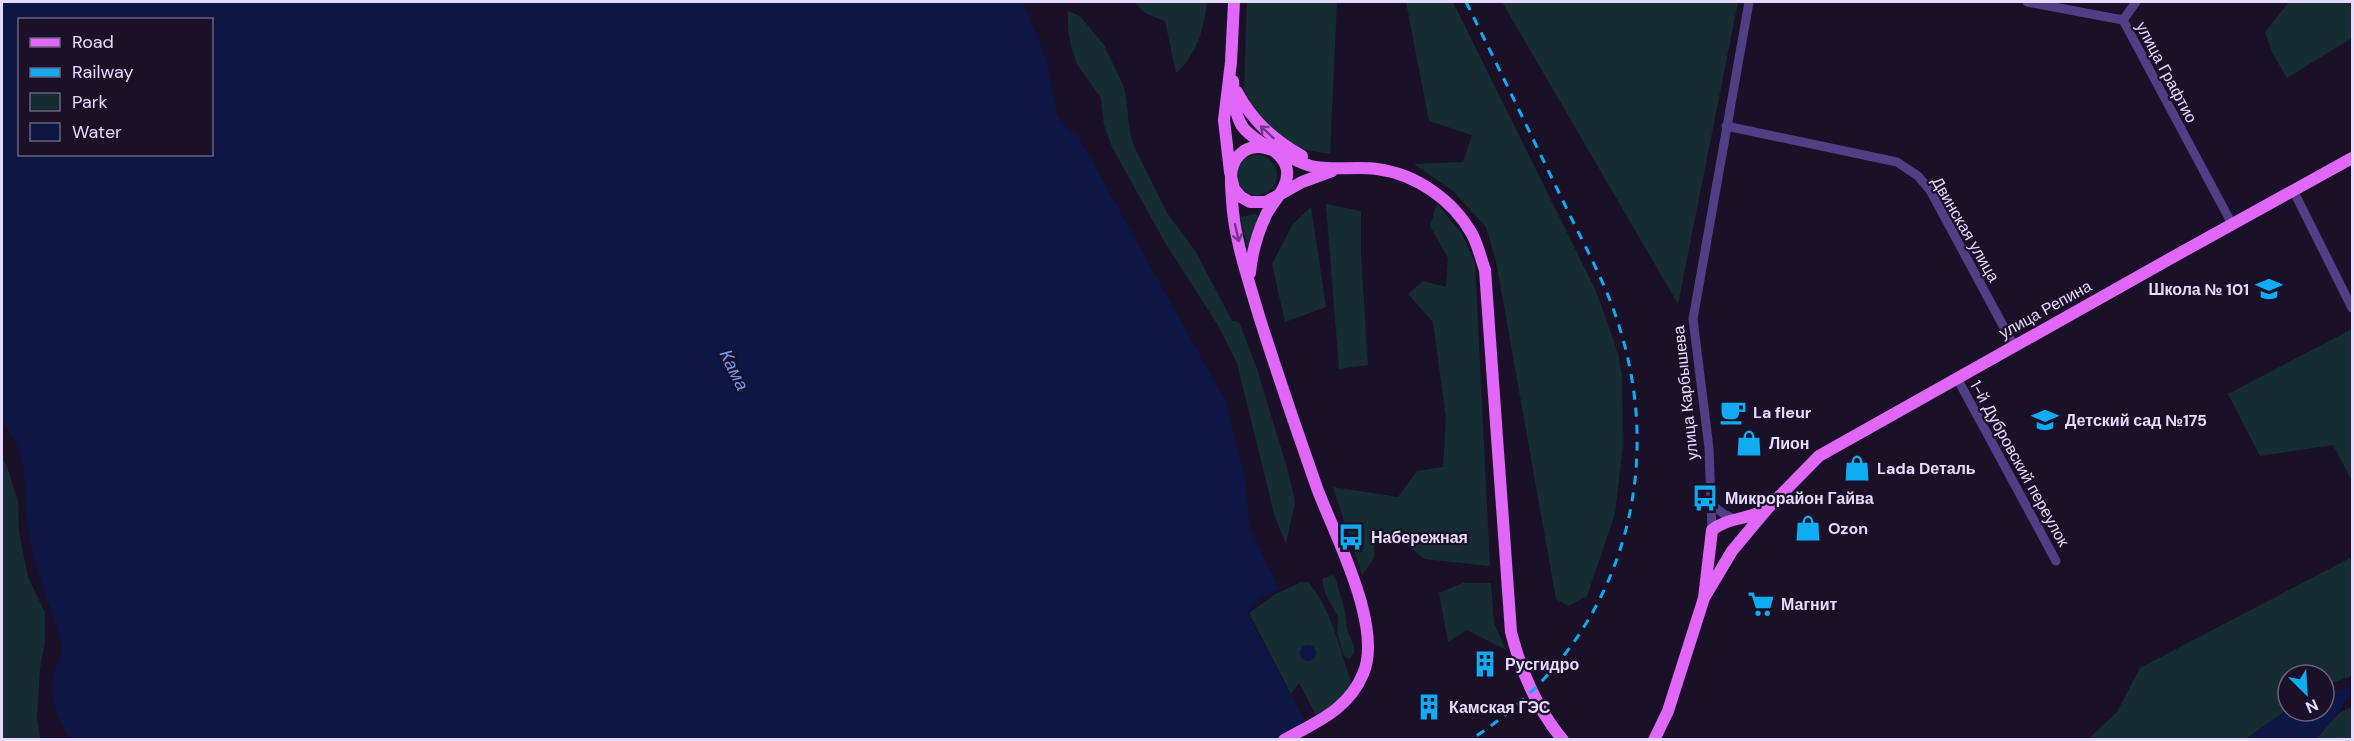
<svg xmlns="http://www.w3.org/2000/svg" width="2354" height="741" font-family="'DM Sans',sans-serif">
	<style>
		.green { fill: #152d32 }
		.water { fill: #0d1645; fill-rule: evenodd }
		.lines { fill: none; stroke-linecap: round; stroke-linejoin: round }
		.minor { stroke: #503f85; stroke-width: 9 }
		.major { stroke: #e067f8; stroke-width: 12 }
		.rail { stroke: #10acf3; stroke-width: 3; stroke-dasharray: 9 8; stroke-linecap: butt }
		.oneway { stroke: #733886 }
		.labels { text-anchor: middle; stroke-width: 4.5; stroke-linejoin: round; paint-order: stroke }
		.street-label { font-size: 16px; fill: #e6dafd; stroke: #1a1128 }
		.poi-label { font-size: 16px; font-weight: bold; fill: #e6dafd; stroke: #1a1128; text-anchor: start }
		.water-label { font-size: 18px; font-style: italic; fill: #6e9af8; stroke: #1a1128 }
	</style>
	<rect width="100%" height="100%" fill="#1a1128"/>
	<path class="green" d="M1134,2h73c-3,26 -10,53 -31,71l-11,-52 -20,-8z
		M1247,2h90l-7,152 -30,-5 -23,-13 -20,-20 -13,-27z
		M1406,2h47l143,289 22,62 4,23 1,69 -8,69 -28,82 -19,10 -12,-7 -60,-338 -10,-34 -33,-36 -39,-27 49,-2 9,-27 -43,-14z
		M1502,2h236l-60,302z
		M2289,2h63v36l-65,40 -14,-24 -8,-22z
		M1068,11l12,5 24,29 19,40 3,12 4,37 4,12 33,67 29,39 36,69 7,1 17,44 32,105 7,31 -9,42 -12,-30 -37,-151 -18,-36 -55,-86 -52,-94 -8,-22 -3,-27 -24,-34 -6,-18 -3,-17z
		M1237 175a20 20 0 1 1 40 0a20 20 0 1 1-40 0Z
		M1437,203l25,31 13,29 15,303 -66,-7 -21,-18 -29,-1v18l-12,17 -29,-88 65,10 19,-26 26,-4 3,-49 -13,-96 -25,-28 15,-13 23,6 2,-29 -18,-32z
		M1326,204l35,7v44l7,110 -29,4z
		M1311,207l15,100 -41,15 -13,-58 21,-40z
		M1255,214l4,3 1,5 -12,27 -8,-32z
		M2352,329v152l-19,-36 -73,11 -32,-62z
		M2,459l4,5 12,37 1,31 9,45 17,36v29l-5,26 -3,50 3,21h-38z
		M2352,557v119l-28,10v-11h-36v34l-42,30 -159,1 30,-28 23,-44z
		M1332,575l3,2 10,34 2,19 7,16v6l-4,7 -6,-3 -7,-24 1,-15 -13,-24 -3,-14z
		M1301,582h7c24,27 32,69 44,102 -7,14 -23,24 -36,31l-17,-32 -8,11 -42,-81 25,-18z
		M1463,583h28l3,40 12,27 -39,-20 -19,12 -9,-49z
		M2352,707v32l-37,1 24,-27z"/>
	<path class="water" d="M2,2h1021l23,56 11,56 9,13 11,7 148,266 19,73 6,55 29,61c-12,7 -32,12 -29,29l55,103 -34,19 -1202,-1c-9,-20 -22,-40 -16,-62 3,-13 11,-22 8,-36 -11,-35 -25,-70 -32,-106 -9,-45 5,-74 -27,-114zM20,20h192v134h-192z
		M1300 653a8 8 0 1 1 16 0a8 8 0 1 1-16 0Z
		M2352,686v7l-8,9 -5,11 -24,26h-69l42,-30v2h36v-22l13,2z"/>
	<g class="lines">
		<path class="minor" d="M2027,2l96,18 109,204
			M2123,20l13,-18
			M1726,126l171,36 21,14 12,14 84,156
			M2293,190l59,118
			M1957,378l99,183
			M1712,505l12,9 11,5
			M1712,530l-3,-82 -16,-129 56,-317"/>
		<path class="major" d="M1234,2l-3,60 -7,58 6,52 4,17 7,8 9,5h16l36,-20 30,-11
			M1233,81c1,14 1,32 9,45 12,18 41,22 45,44 2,18 -14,31 -21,45 -9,19 -14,37 -16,58
			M1237,92c16,30 37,48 65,64
			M1704,598l28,-47 36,-43 51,-52 354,-199 179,-99
			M1284,740c32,-18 64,-30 79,-66 21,-47 -29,-140 -46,-186 -20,-57 -40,-115 -58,-172 -11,-38 -25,-77 -27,-116 -1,-18 -5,-37 12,-49 20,-13 46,10 67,15 22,5 44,0 66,3 39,5 76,31 95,65 6,11 9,25 13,36l26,362c10,39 25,76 52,108
			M1654,740l14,-29 36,-113 8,-68c16,-13 36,-10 52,-20"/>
		<path class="rail" d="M1466,2c33,66 65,133 97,199 20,42 44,84 57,128 49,159 -9,322 -150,411"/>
	</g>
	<defs><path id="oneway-shaft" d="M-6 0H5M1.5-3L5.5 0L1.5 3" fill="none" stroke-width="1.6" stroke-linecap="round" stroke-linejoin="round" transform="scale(1.5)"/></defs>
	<g class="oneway">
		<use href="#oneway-shaft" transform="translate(1267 132) rotate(-137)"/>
		<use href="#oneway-shaft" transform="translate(1237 233) rotate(77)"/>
	</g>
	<defs>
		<g id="school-bare" transform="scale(2.07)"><path d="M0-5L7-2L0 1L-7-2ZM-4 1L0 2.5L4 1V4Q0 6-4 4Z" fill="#10acf3" stroke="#1a1128" stroke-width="2.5" paint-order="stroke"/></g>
		<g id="cafe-bare" transform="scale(2.07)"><path d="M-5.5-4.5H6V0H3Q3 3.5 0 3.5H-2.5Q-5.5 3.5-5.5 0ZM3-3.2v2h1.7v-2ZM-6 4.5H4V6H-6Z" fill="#10acf3" stroke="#1a1128" stroke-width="2.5" paint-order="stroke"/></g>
		<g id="shop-bare" transform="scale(2.07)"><path d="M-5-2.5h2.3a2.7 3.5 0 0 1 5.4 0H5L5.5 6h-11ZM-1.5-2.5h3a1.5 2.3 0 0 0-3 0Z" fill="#10acf3" stroke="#1a1128" stroke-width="2.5" paint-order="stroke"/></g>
		<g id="bus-bare" transform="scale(2.07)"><path d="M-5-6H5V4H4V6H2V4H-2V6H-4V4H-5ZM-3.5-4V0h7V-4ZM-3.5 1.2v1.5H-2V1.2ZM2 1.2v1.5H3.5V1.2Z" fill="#10acf3" stroke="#1a1128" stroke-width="2.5" paint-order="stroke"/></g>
		<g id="supermarket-bare" transform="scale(2.07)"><path d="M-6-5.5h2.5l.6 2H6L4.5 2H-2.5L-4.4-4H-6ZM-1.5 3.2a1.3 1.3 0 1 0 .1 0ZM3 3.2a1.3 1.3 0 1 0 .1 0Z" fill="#10acf3" stroke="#1a1128" stroke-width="2.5" paint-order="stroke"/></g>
		<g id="building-bare" transform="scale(2.07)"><path d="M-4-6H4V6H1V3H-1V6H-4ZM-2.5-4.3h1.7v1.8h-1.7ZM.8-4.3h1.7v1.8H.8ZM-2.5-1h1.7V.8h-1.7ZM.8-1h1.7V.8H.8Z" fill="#10acf3" stroke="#1a1128" stroke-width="2.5" paint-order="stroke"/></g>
	</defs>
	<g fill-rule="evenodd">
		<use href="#school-bare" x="2269" y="289"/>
		<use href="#cafe-bare" x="1733" y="412"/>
		<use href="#school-bare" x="2045" y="420"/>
		<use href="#shop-bare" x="1749" y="443"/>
		<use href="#shop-bare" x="1857" y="468"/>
		<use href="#bus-bare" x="1705" y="498"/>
		<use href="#shop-bare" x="1808" y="528"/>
		<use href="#bus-bare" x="1351" y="537"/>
		<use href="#supermarket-bare" x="1761" y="604"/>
		<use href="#building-bare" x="1485" y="664"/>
		<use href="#building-bare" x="1429" y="707"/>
	</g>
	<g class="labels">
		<g class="street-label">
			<text transform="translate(2167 72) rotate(62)" y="6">улица Графтио</text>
			<text transform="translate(1966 229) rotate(60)" y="6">Двинская улица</text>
			<text transform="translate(2045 309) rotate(-29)" y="6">улица Репина</text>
			<text transform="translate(1685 393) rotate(-96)" y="6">улица Карбышева</text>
			<text transform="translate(2020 463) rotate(61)" y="6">1-й Дубровский переулок</text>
		</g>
		<g class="poi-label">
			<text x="2249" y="295" text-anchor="end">Школа № 101</text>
			<text x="1753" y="418">La fleur</text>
			<text x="2065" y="426">Детский сад №175</text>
			<text x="1769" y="449">Лион</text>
			<text x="1877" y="474">Lada Dеталь</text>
			<text x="1725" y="504">Микрорайон Гайва</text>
			<text x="1828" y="534">Ozon</text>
			<text x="1371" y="543">Набережная</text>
			<text x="1781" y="610">Магнит</text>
			<text x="1505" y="670">Русгидро</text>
			<text x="1449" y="713">Камская ГЭС</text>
		</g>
		<g class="water-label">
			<text transform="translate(734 370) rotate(64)" y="6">Кама</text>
		</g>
	</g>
	<rect width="2354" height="741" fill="none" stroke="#e6dafd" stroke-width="6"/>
	<rect x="18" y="18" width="195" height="138" fill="#1a1128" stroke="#6c617d" stroke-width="1.5"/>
	<rect x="30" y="38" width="30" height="9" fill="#e067f8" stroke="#6c617d" stroke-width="1.5"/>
	<text x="72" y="48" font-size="18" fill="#e6dafd">Road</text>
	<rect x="30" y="68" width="30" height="9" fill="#10acf3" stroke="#6c617d" stroke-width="1.5"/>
	<text x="72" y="78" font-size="18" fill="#e6dafd">Railway</text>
	<rect x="30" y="93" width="30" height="18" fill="#152d32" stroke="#6c617d" stroke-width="1.5"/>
	<text x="72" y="108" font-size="18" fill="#e6dafd">Park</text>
	<rect x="30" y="123" width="30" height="18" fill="#0d1645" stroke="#6c617d" stroke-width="1.5"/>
	<text x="72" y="138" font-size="18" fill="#e6dafd">Water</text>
	<g transform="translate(2306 693) rotate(156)"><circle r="28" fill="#1a1128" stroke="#6c617d" stroke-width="1.5"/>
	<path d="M0-4.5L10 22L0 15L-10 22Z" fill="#10acf3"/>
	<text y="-9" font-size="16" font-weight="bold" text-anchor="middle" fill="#e6dafd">N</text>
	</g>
</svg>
